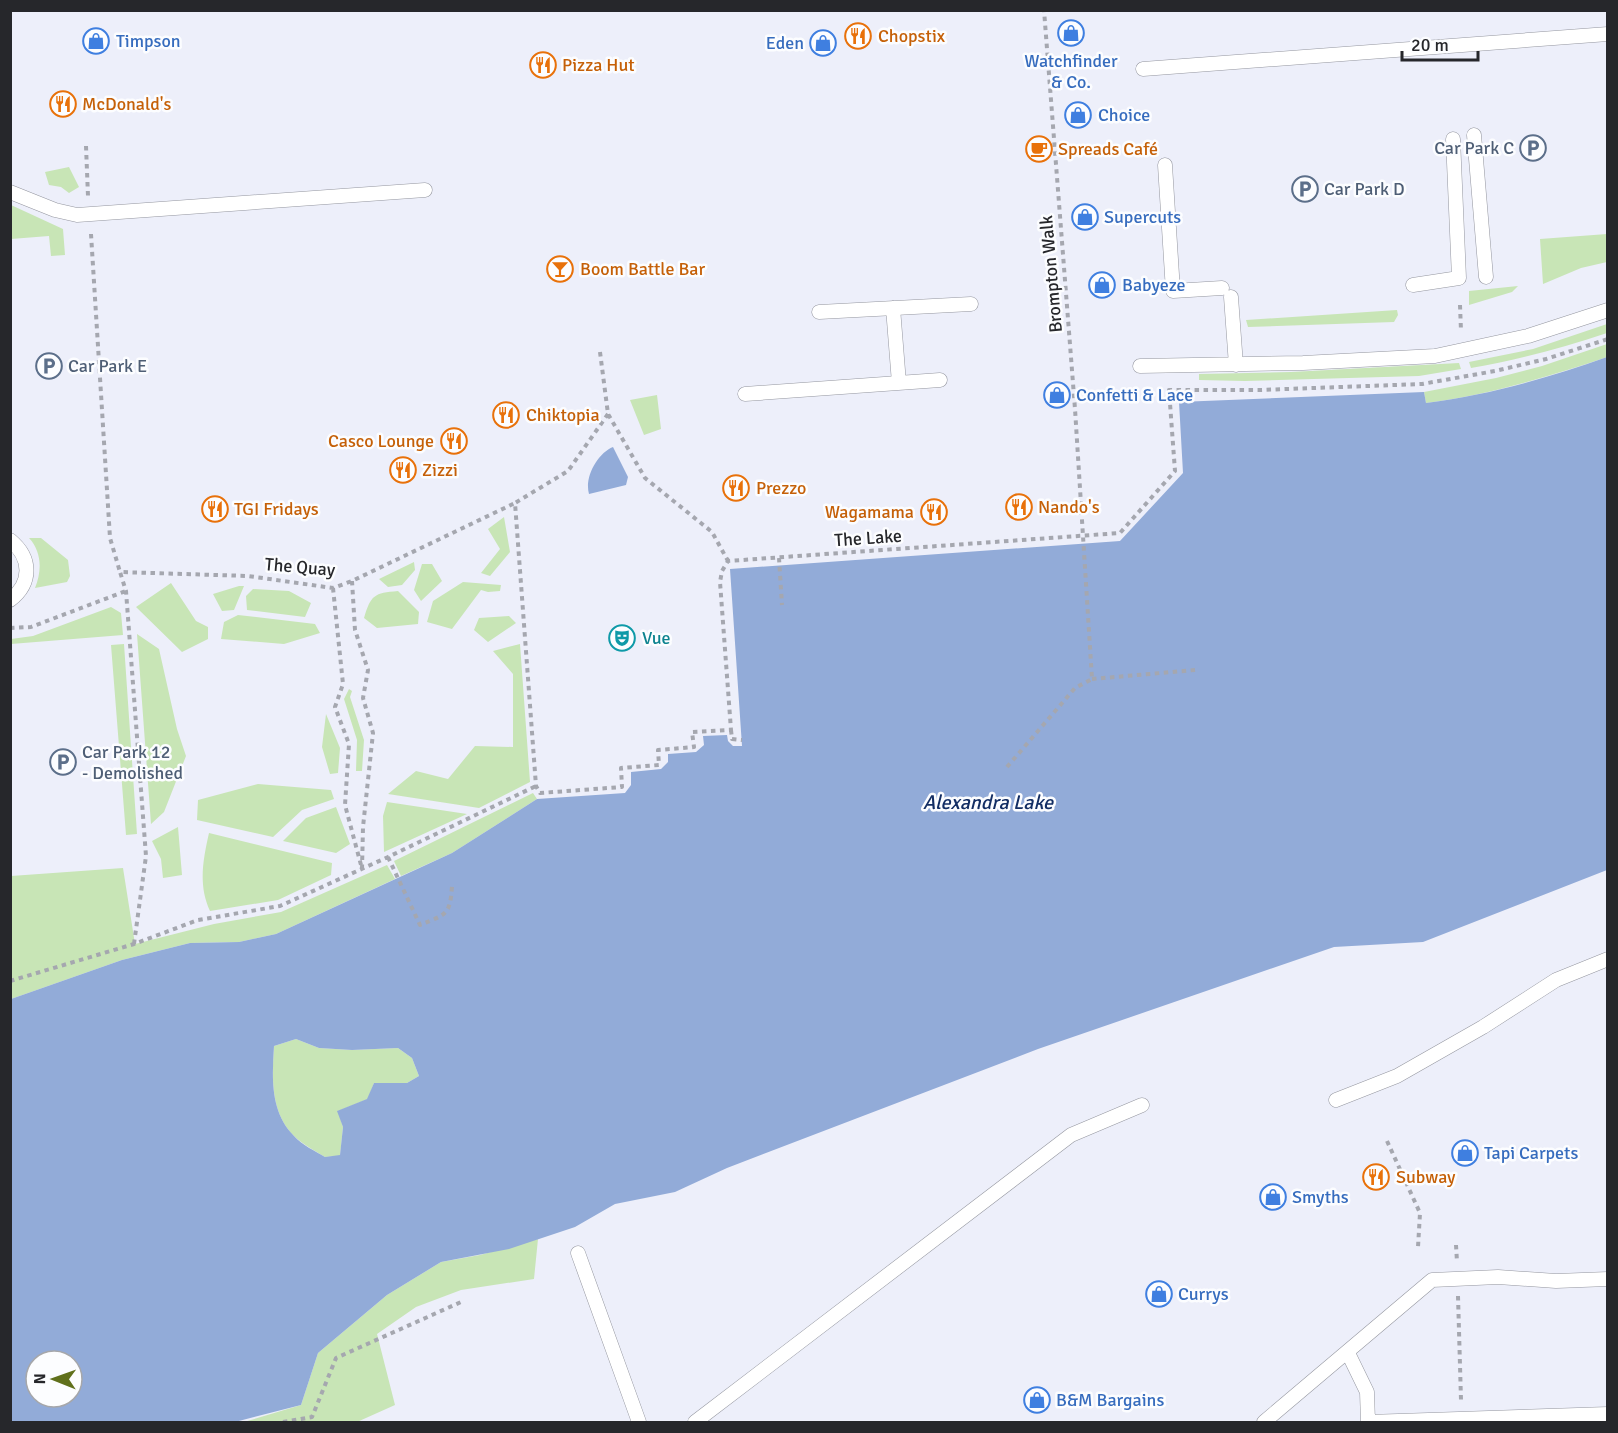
<svg xmlns="http://www.w3.org/2000/svg" width="1618" height="1433" font-family="Signika,sans-serif">
	<style>
		.green { fill: #c8e5b6 }
		.water { fill: #92abd8; fill-rule: evenodd }
		.lines { fill: none; stroke-linecap: round; stroke-linejoin: round }
		.lane-casing { stroke: #94969f; stroke-width: 15 }
		.path { stroke: #a5a7af; stroke-width: 4; stroke-dasharray: 4.5 4.5; stroke-linecap: butt }
		.lane { stroke: #fff; stroke-width: 14 }
		.labels { text-anchor: middle; stroke-width: 5; stroke-linejoin: round; paint-order: stroke }
		.food-label { font-size: 18px; fill: #c56008; stroke: #fcfdff; text-anchor: start }
		.shop-label { font-size: 18px; fill: #366cbe; stroke: #fcfdff; text-anchor: start }
		.service-label { font-size: 18px; fill: #4e5e75; stroke: #fcfdff; text-anchor: start }
		.street-label { font-size: 18px; fill: #26272b; stroke: #fcfdff }
		.culture-label { font-size: 18px; fill: #0d838f; stroke: #fcfdff; text-anchor: start }
		.water-label { font-size: 20px; font-style: italic; fill: #132e64; stroke: #fcfdff }
	</style>
	<rect width="100%" height="100%" fill="#edeffa"/>
	<path class="green" d="M69,167l10,20 -10,6 -8,-6 -12,-2 -4,-13z
		M11,205l52,24 2,26 -14,1 -2,-20 -38,3z
		M1607,234v28l-26,6 -38,16 -3,-45z
		M1518,286l-6,6 -43,13v-14z
		M1397,310l1,5 -4,7 -146,5 -2,-7z
		M1607,324v9c-45,15 -89,27 -136,35l-2,-6 64,-13z
		M1607,344v13c-59,20 -119,38 -181,46l-2,-11 72,-14 46,-12z
		M1459,363l2,6 -42,7 -174,5 -46,-1v-6l92,-2z
		M657,395l4,34 -17,6 -14,-35z
		M504,517l6,35 -20,24 -9,-3 19,-24 -12,-20z
		M29,538h12l27,22 2,16 -3,6 -32,6c7,-17 7,-36 -6,-50z
		M414,562l1,8 -13,15 -14,2 -9,-8z
		M422,564h10l10,17 -21,20 -7,-11z
		M463,582l38,3 -1,6 -12,1 -7,-2 -29,39 -25,-7 6,-21z
		M171,583l25,38 12,6v12l-26,13 -46,-45z
		M239,586h5l-10,24 -12,1 -9,-17z
		M253,589l36,2 22,12 -6,14 -58,-7 -1,-14z
		M398,591l21,21 -1,12 -41,4 -13,-10c7,-23 10,-25 34,-27z
		M111,607l10,6 2,22 -112,9v-5l22,-3z
		M238,615l77,9 5,9 -36,11 -63,-5 3,-17z
		M509,616l7,7 -28,19 -14,-12 5,-12z
		M137,634l22,15 18,80 9,27 -22,56 -13,12z
		M124,644l13,190 -11,1 -15,-190z
		M520,644l10,138 -51,26 -91,-14 28,-23 32,8 27,-33 38,1v-73l-20,-23z
		M349,689l3,2 -2,6 14,43 -2,31h-6l1,-31 -13,-41z
		M326,714l14,34 -2,25 -8,1 -8,-27z
		M258,784l73,6 3,9 -32,11 -29,27 -76,-17 1,-20z
		M533,793l4,6 -85,54 -51,23 -7,-15z
		M387,802l80,12 -83,38 -1,-36z
		M336,807l14,37 -14,9 -53,-12 23,-23z
		M178,827l4,48 -19,3 -2,-19 -9,-18z
		M209,833l123,30 -1,12 -53,25 -68,11c-12,-26 -7,-51 -1,-78z
		M387,865l8,14 -119,55 -37,8 -49,1 -68,17 -111,39v-123l112,-8 12,76 79,-20 67,-12z
		M296,1039l23,9 33,2 46,-2 14,10 7,18 -12,7h-33l-6,16 -30,12 5,16 -3,29 -15,1c-10,-6 -23,-13 -31,-21 -24,-24 -22,-59 -20,-90z
		M538,1239l-4,40 -73,11 -45,17 -39,27 18,71 -38,17h-113l57,-17 17,-52 69,-58 54,-33 39,-7z"/>
	<path class="water" d="M1607,357v513l-184,72 -89,5 -296,102 -311,119 -52,24 -60,12 -40,23 -66,22 -68,13 -54,33 -69,58 -17,52 -66,17h-224v-423l111,-39 68,-17 49,-1 37,-8 176,-81 85,-54 88,-6 6,-8v-13l30,-3 7,-7v-8l28,-2 8,-7 -1,-9 24,-1 1,6 5,5h9l-12,-177 390,-28 63,-68 -4,-71 245,-10 2,11c63,-8 122,-25 181,-46zM296,1039l23,9 33,2 46,-2 14,10 7,18 -12,7h-33l-7,16 -30,12 6,16 -3,28 -15,2c-10,-6 -23,-12 -31,-21 -24,-24 -22,-58 -20,-90zM36,1361h36v36h-36z
		M613,447l15,30 -2,8 -37,9c-5,-17 9,-41 24,-47z"/>
	<g class="lines">
		<g class="lane-casing">
			<path id="lane" d="M1143,69l465,-35
				M1474,135l12,142
				M1165,165l8,126 49,-3
				M10,192l45,18 22,5 348,-25
				M1413,285l46,-7 -6,-139
				M1231,297l5,68
				M893,308l6,75
				M819,312l152,-8
				M1140,366l163,-3 132,-7 93,-20 80,-26
				M745,394l195,-14
				M10,540c22,18 22,43 0,60
				M1336,1100l61,-24 86,-49 73,-47 52,-21
				M578,1253l61,169
				M1348,1353l19,39 1,30
				M695,1422l376,-287 71,-30
				M1264,1422l168,-142 66,-3 58,4 52,-2
				M1368,1422l240,-8"/>
		</g>
		<path class="path" d="M86,146l2,50
			M91,234l19,304 10,34
			M1460,305l1,26
			M600,352l8,62 37,64 67,54 16,29
			M608,414l-40,57 -53,32 21,283 4,7 82,-6 -1,-19 38,-3 -1,-15 36,-3 -2,-15 39,-2 -11,-148 2,-11 6,-10 392,-28 55,-62 -6,-81h91l162,-6 73,-13 51,-12 62,-20
			M779,558l3,47
			M352,581l3,49 13,40 -5,28 10,35 -10,94 -1,42
			M333,588l10,96 -8,23 14,37 -4,61 16,60
			M10,628l21,-1 95,-36
			M1092,679l103,-9
			M731,730l1,9 10,1
			M1007,767l68,-79 17,-9 -17,-270 -31,-399
			M388,857l32,68c26,-11 30,-9 32,-39
			M134,944l12,-88 -20,-265 -6,-19 128,4 85,12 19,-7 163,-78
			M10,981l124,-37 64,-24 82,-14 108,-49 148,-71
			M1387,1141l33,72 -2,34
			M1456,1245l1,17
			M1458,1296l3,104
			M283,1422l29,-5 24,-59 125,-56"/>
		<use href="#lane" class="lane"/>
	</g>
	<defs>
		<g id="shop-ring" transform="scale(1.35)"><circle r="9.5" fill="#fcfdff" stroke="#3f7fe0" stroke-width="1.5"/><path d="M-5-2.5h2.3a2.7 3.5 0 0 1 5.4 0H5L5.5 6h-11ZM-1.5-2.5h3a1.5 2.3 0 0 0-3 0Z" fill="#3f7fe0"/></g>
		<g id="restaurant-ring" transform="scale(1.35)"><circle r="9.5" fill="#fcfdff" stroke="#e8710a" stroke-width="1.5"/><path d="M-5-6h1v4h1v-4h1v4h1v-4h1v5L-1.5 .5V6h-2V.5L-5-1ZM5-6V6H3V1.5H1.5Q1.5-4 5-6Z" fill="#e8710a"/></g>
		<g id="parking-ring" transform="scale(1.35)"><circle r="9.5" fill="#fcfdff" stroke="#5c6f8a" stroke-width="1.5"/><path d="M-3.5-5.5H1a3.5 3.5 0 0 1 0 7H-1V5.5H-3.5ZM-1-3.4V-.6H.8a1.4 1.4 0 0 0 0-2.8Z" fill="#5c6f8a"/></g>
		<g id="cafe-ring" transform="scale(1.35)"><circle r="9.5" fill="#fcfdff" stroke="#e8710a" stroke-width="1.5"/><path d="M-5.5-4.5H6V0H3Q3 3.5 0 3.5H-2.5Q-5.5 3.5-5.5 0ZM3-3.2v2h1.7v-2ZM-6 4.5H4V6H-6Z" fill="#e8710a"/></g>
		<g id="bar-ring" transform="scale(1.35)"><circle r="9.5" fill="#fcfdff" stroke="#e8710a" stroke-width="1.5"/><path d="M-6-5H6L.8 .8V4.5H3.5V6h-7V4.5H-.8V.8Z" fill="#e8710a"/></g>
		<g id="theatre-ring" transform="scale(1.35)"><circle r="9.5" fill="#fcfdff" stroke="#0f9aa8" stroke-width="1.5"/><path d="M-5-5.5Q0-4 5-5.5V0Q5 5 0 6Q-5 5-5 0ZM-3.3-2.5H-1v1.5H-3.3ZM1-2.5H3.3v1.5H1ZM-2.8 1Q0 5.5 2.8 1Z" fill="#0f9aa8"/></g>
	</defs>
	<g fill-rule="evenodd">
		<use href="#shop-ring" x="1071" y="33"/>
		<use href="#restaurant-ring" x="858" y="36"/>
		<use href="#shop-ring" x="96" y="41"/>
		<use href="#shop-ring" x="823" y="43"/>
		<use href="#restaurant-ring" x="543" y="65"/>
		<use href="#restaurant-ring" x="63" y="104"/>
		<use href="#shop-ring" x="1078" y="115"/>
		<use href="#parking-ring" x="1533" y="148"/>
		<use href="#cafe-ring" x="1039" y="149"/>
		<use href="#parking-ring" x="1305" y="189"/>
		<use href="#shop-ring" x="1085" y="217"/>
		<use href="#bar-ring" x="560" y="269"/>
		<use href="#shop-ring" x="1102" y="285"/>
		<use href="#parking-ring" x="49" y="366"/>
		<use href="#shop-ring" x="1057" y="395"/>
		<use href="#restaurant-ring" x="506" y="415"/>
		<use href="#restaurant-ring" x="454" y="441"/>
		<use href="#restaurant-ring" x="403" y="470"/>
		<use href="#restaurant-ring" x="736" y="488"/>
		<use href="#restaurant-ring" x="1019" y="507"/>
		<use href="#restaurant-ring" x="215" y="509"/>
		<use href="#restaurant-ring" x="934" y="512"/>
		<use href="#theatre-ring" x="622" y="638"/>
		<use href="#parking-ring" x="63" y="762"/>
		<use href="#shop-ring" x="1465" y="1153"/>
		<use href="#restaurant-ring" x="1376" y="1177"/>
		<use href="#shop-ring" x="1273" y="1197"/>
		<use href="#shop-ring" x="1159" y="1294"/>
		<use href="#shop-ring" x="1037" y="1400"/>
	</g>
	<g class="labels">
		<g class="food-label">
			<text x="878" y="42">Chopstix</text>
			<text x="562" y="71">Pizza Hut</text>
			<text x="82" y="110">McDonald's</text>
			<text x="1058" y="155">Spreads Café</text>
			<text x="580" y="275">Boom Battle Bar</text>
			<text x="526" y="421">Chiktopia</text>
			<text x="434" y="447" text-anchor="end">Casco Lounge</text>
			<text x="422" y="476">Zizzi</text>
			<text x="756" y="494">Prezzo</text>
			<text x="1038" y="513">Nando's</text>
			<text x="234" y="515">TGI Fridays</text>
			<text x="914" y="518" text-anchor="end">Wagamama</text>
			<text x="1396" y="1183">Subway</text>
		</g>
		<g class="shop-label">
			<text x="116" y="47">Timpson</text>
			<text x="804" y="49" text-anchor="end">Eden</text>
			<text x="1071" y="67" text-anchor="middle">Watchfinder<tspan x="1071" dy="21">&amp; Co.</tspan></text>
			<text x="1098" y="121">Choice</text>
			<text x="1104" y="223">Supercuts</text>
			<text x="1122" y="291">Babyeze</text>
			<text x="1076" y="401">Confetti &amp; Lace</text>
			<text x="1484" y="1159">Tapi Carpets</text>
			<text x="1292" y="1203">Smyths</text>
			<text x="1178" y="1300">Currys</text>
			<text x="1056" y="1406">B&amp;M Bargains</text>
		</g>
		<g class="service-label">
			<text x="1514" y="154" text-anchor="end">Car Park C</text>
			<text x="1324" y="195">Car Park D</text>
			<text x="68" y="372">Car Park E</text>
			<text x="82" y="758">Car Park 12<tspan x="82" dy="21">- Demolished</tspan></text>
		</g>
		<g class="street-label">
			<text transform="translate(1051 274) rotate(-95)" y="6">Brompton Walk</text>
			<text transform="translate(868 538) rotate(-4)" y="6">The Lake</text>
			<text transform="translate(300 567) rotate(5)" y="6">The Quay</text>
		</g>
		<g class="culture-label">
			<text x="642" y="644">Vue</text>
		</g>
		<g class="water-label">
			<text x="988" y="809">Alexandra Lake</text>
		</g>
	</g>
	<rect width="1618" height="1433" fill="none" stroke="#26272b" stroke-width="24"/>
	<g transform="translate(54 1379) rotate(271)"><circle r="28" fill="#fcfdff" stroke="#a6a7aa" stroke-width="1.5"/>
	<path d="M0-4.5L10 22L0 15L-10 22Z" fill="#60701c"/>
	<text y="-9" font-size="16" font-weight="bold" text-anchor="middle" fill="#26272b">N</text>
	</g>
	<path d="M1402 51v9h76v-9" fill="none" stroke="#26272b" stroke-width="3"/>
	<text x="1411" y="51" font-size="18" fill="#26272b" stroke="#fcfdff" stroke-width="4.5" paint-order="stroke">20 m</text>
</svg>
